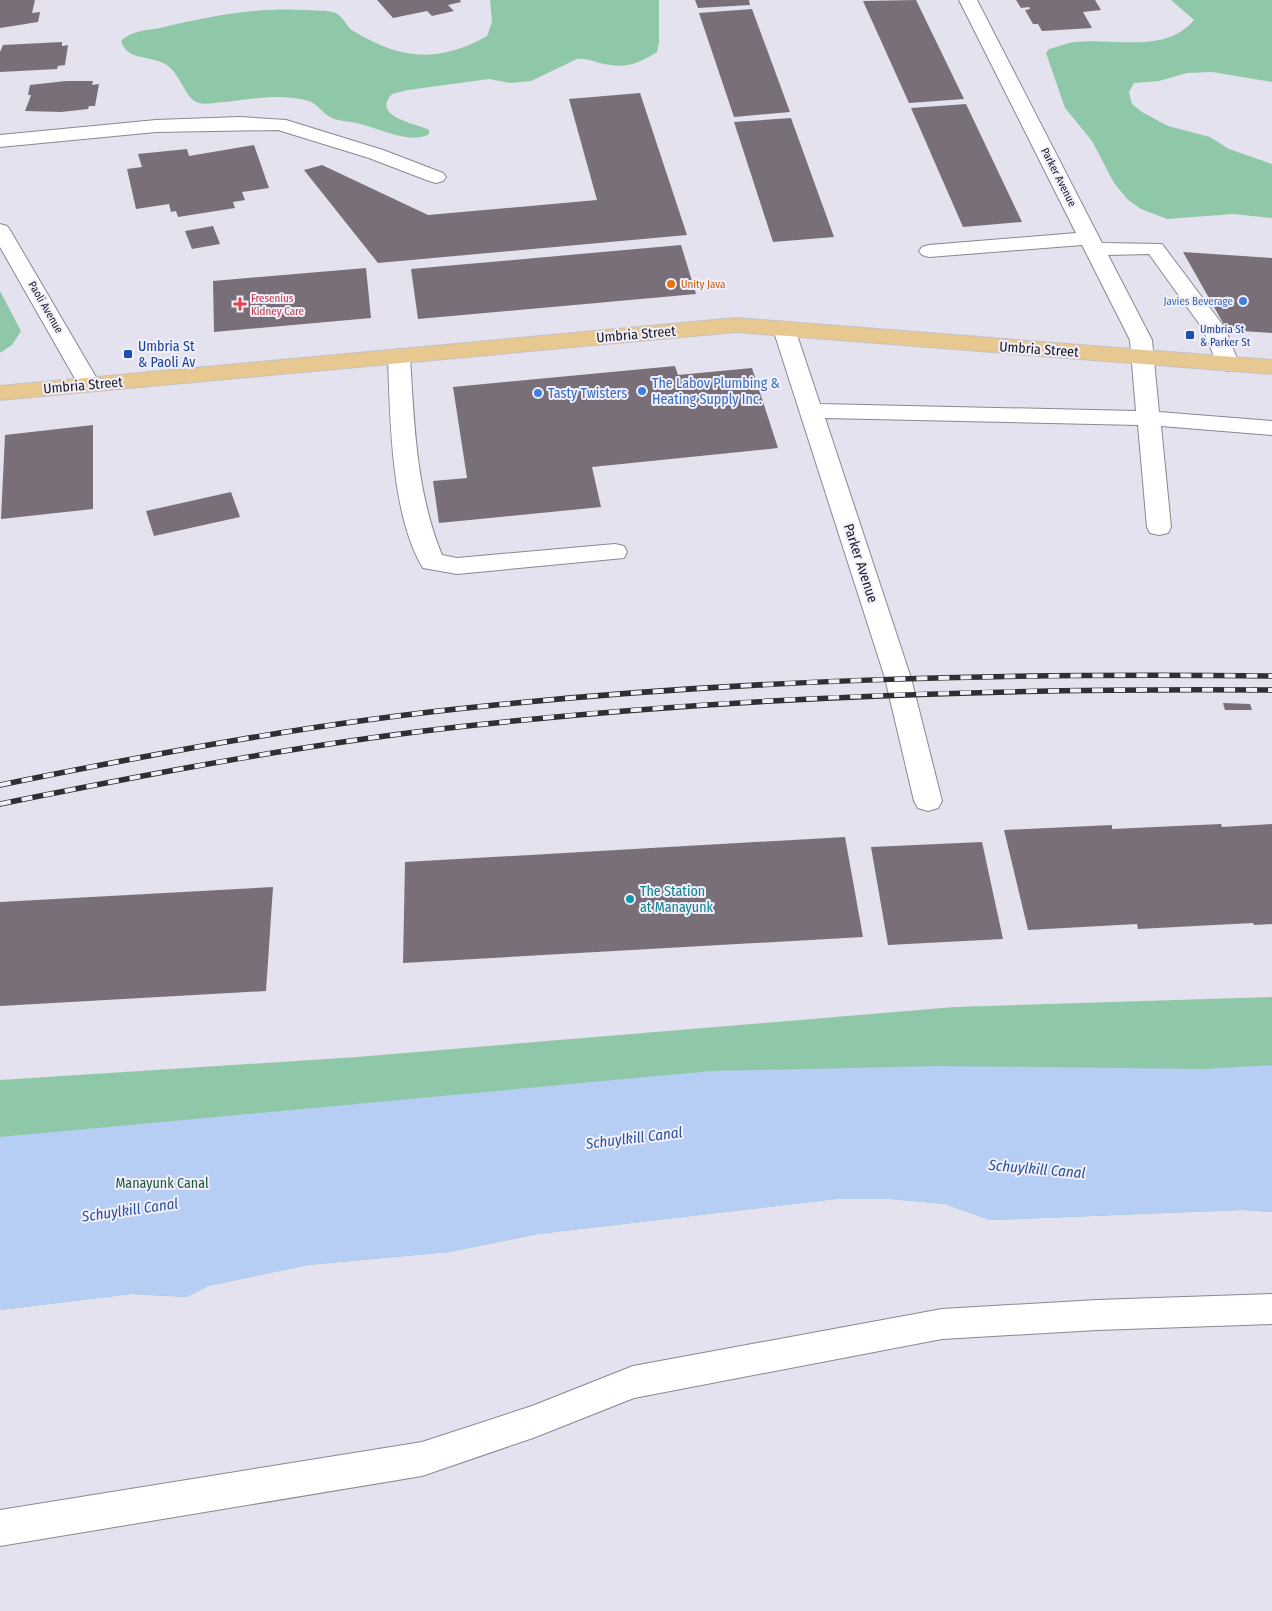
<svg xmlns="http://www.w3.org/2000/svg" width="1272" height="1611" font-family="'Fira Sans Condensed',sans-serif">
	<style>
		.green { fill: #8fc8a8 }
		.water { fill: #b6cdf4 }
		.building { fill: #796f78 }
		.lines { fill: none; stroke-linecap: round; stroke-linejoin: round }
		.minor-casing { stroke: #898792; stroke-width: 2 }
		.major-casing { stroke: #c4c3c4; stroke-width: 2 }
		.minor { fill: #fff; fill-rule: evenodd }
		.major { fill: #e8c891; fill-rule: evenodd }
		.rail-casing { stroke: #2f2e33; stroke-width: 5.5 }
		.rail { stroke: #f1effb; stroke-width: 4; stroke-dasharray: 11; stroke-linecap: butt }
		.food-dot { fill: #e8710a; stroke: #f1effb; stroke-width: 2 }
		.shop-dot { fill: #3f7fe0; stroke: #f1effb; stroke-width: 2 }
		.health-dot { fill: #e0444e; stroke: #f1effb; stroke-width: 2 }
		.transit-dot { fill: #1a4fb4; stroke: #f1effb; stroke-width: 2 }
		.culture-dot { fill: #0f9aa8; stroke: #f1effb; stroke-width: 2 }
		.labels { text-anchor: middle; stroke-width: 4; stroke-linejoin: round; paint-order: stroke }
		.far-street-label { font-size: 11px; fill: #1b1a1e; stroke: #f1effb }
		.far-food-label { font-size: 11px; fill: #c56008; stroke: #f1effb; text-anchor: start }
		.far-health-label { font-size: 11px; fill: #be3a42; stroke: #f1effb; text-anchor: start }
		.far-shop-label { font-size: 11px; fill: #366cbe; stroke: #f1effb; text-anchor: end }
		.far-transit-label { font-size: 11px; fill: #164399; stroke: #f1effb; text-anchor: start }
		.street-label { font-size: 14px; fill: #1b1a1e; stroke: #f1effb }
		.transit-label { font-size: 14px; fill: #164399; stroke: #f1effb; text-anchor: start }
		.shop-label { font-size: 14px; fill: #366cbe; stroke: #f1effb; text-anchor: start }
		.culture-label { font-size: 14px; fill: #0d838f; stroke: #f1effb; text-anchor: start }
		.park-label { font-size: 14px; fill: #1b573b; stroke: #f1effb }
		.water-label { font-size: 15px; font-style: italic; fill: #28529b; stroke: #f1effb }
	</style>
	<rect width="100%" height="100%" fill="#e4e2ee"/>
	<path class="green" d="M490,0h169v42l-2,10c-21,13 -32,17 -57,11 -8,-2 -14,-5 -23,-4l-46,22 -21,2 -21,-4 -81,11 -16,4c-22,23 26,30 37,36v4c-18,11 -50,-6 -69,-10 -9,-3 -22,-2 -30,-7 -8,-4 -12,-13 -21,-16 -27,-8 -56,-2 -83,1 -8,0 -19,3 -27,1 -15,-4 -17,-29 -34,-39 -15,-9 -38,-3 -44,-23 9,-10 27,-11 39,-13 51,-12 94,-21 147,-18 8,1 19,0 26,2 12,4 12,15 22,20 47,28 84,31 132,4l5,-14z
		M1171,0h101v82l-60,-10 -25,1 -28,8 -25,2 -5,9 3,12 10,8 26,14 42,11 19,12 43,15v54l-39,-4 -66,5 -26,-10 -13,-9 -14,-17 -22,-42 -27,-33 -19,-55 3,-4c8,-2 17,-6 26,-7 39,-4 91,12 119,-22z
		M0,291l21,40 -9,14 -12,8z
		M1272,997v215l-29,-2 -253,10 -45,-16 -55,-5h-54l-298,35 -89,18 -141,13 -100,21 -21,11 -56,-3 -131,16v-230l357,-23 598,-50z"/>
	<path class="water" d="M1272,1065v147l-29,-2 -253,10 -45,-16 -55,-5h-54l-298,35 -89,18 -141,13 -100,21 -21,11 -56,-3 -131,16v-173l711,-66 229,-5 265,3z"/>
	<path class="building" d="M0,0h35l-3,13 8,-1 -2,10 -38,6z
		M377,0h83l1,2 -13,3 6,6 -22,5 -5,-5 -34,7z
		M695,0h54l1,5 -52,3z
		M916,0l48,99 -55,4 -46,-102z
		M1016,0h79l6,10 -18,2 9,16 -50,3 -4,-7h-5l-8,-14 5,-1 -1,-2 -8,1z
		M752,9l38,103 -56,5 -35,-104z
		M62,42v4l6,-1 -3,20 -7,1 -1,3 -57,3v-20l3,-7z
		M66,81h27l-1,4 7,-1 -4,22h-6l-1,3 -27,3 -36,-1 5,-13 1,-3h-3l2,-10z
		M640,93l47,142 -309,28 -74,-93 18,-5 106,50 169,-15 -28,-101z
		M966,104l56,118 -59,5 -52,-119z
		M791,118l43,119 -61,5 -39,-120z
		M254,145l15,43 -27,4 3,8 -12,2 2,6 -57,9 -2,-6 -5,1 -2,-8 -33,5 -9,-40 15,-2 -4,-13 49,-5 2,7z
		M213,226l7,18 -28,5 -7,-18z
		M681,245l15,49 -278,25 -7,-50z
		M1183,252l89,6v75l-45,-3z
		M366,268l5,50 -157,14 -1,-51z
		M675,366l3,9 74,-7 26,80 -186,19 9,40 -162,16 -6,-42 34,-3 -14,-91z
		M93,425v84l-92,10 4,-84z
		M231,492l9,25 -86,19 -8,-25z
		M1223,703l27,1 2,6h-27z
		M1221,824l1,3 50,-3v100l-18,1 -1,-2 -115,6 -1,-5 -109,6 -24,-100 108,-5v4z
		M845,837l18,100 -460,26 2,-101z
		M982,842l21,97 -115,6 -17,-98z
		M273,887l-7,104 -266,15v-104z"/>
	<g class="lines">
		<g class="minor-casing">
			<path id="minor" d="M959,0h18l125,243 60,1 63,84 14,36 -3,5 -8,2 -8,-2 -3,-5 -14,-35 -54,-75 -41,1 44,85 7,72 113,9v14l-111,-9 10,101 -3,6 -9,2 -9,-2 -3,-6 -9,-102 -313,-7 86,260 31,123 -4,7 -10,3 -10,-3 -4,-7 -29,-123 -112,-349 3,-5 8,-2 8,2 3,5 25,75 316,7 -6,-71 -48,-95 -153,12 -7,-2 -3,-4 3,-4 7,-2 147,-12z
				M240,117l46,3 97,30 60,23 3,4 -3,4 -7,2 -7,-2 -60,-23 -91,-28 -122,2 -156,15v-12l156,-15z
				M0,224l7,2 3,4 90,154 -3,5 -8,2 -8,-2 -3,-5 -78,-137z
				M399,349l8,2 3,5c4,67 6,136 32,199l15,3 158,-14 9,2 3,6 -3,6 -167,16 -34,-6c-32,-52 -33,-151 -35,-212l3,-5z
				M1272,1294v30l-175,6 -155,9 -308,59 -101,40 -111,38 -422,70v-36l422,-68 110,-36 101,-40 309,-57 155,-9z"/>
		</g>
		<g class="major-casing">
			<path id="major" d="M736,318l536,42v14l-536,-42 -736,68v-14z"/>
		</g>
		<use href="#minor" class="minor"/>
		<use href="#major" class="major"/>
		<g class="rail-casing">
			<path id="rail" d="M0,785c158,-32 316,-62 476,-78 265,-28 530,-34 796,-31
				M0,804c158,-32 316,-62 476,-79 265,-29 530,-37 796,-35"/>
		</g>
		<use href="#rail" class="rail"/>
	</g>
	<circle class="food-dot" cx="671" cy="284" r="5"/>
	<g class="shop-dot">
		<circle cx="1243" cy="301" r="5"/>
		<circle cx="642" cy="391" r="5"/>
		<circle cx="538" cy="393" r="5"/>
	</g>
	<path class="health-dot" d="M237.5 296.5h5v5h5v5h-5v5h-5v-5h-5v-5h5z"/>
	<g class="transit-dot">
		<rect x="1185" y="330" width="10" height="10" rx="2.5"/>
		<rect x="123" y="349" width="10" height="10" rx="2.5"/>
	</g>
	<circle class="culture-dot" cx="630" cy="899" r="5"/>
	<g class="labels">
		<g class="far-street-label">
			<text transform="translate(1059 177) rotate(63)" y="4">Parker Avenue</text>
			<text transform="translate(46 307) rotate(60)" y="4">Paoli Avenue</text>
		</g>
		<g class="far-food-label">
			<text x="681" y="288">Unity Java</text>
		</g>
		<g class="far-health-label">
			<text x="251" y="302">Fresenius<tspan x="251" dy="13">Kidney Care</tspan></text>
		</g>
		<g class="far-shop-label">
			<text x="1233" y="305">Javies Beverage</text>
		</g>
		<g class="far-transit-label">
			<text x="1200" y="333">Umbria St<tspan x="1200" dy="13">&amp; Parker St</tspan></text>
		</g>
		<g class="street-label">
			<text transform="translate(636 334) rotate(-5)" y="5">Umbria Street</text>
			<text transform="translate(1039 349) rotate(4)" y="5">Umbria Street</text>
			<text transform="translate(83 385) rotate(-5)" y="5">Umbria Street</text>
			<text transform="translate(861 563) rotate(72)" y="5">Parker Avenue</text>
		</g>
		<g class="transit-label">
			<text x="138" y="351">Umbria St<tspan x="138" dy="16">&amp; Paoli Av</tspan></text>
		</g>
		<g class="shop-label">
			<text x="652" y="388">The Labov Plumbing &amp;<tspan x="652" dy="16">Heating Supply Inc.</tspan></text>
			<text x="548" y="398">Tasty Twisters</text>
		</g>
		<g class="culture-label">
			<text x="640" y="896">The Station<tspan x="640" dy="16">at Manayunk</tspan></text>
		</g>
		<g class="park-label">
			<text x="162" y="1188">Manayunk Canal</text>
		</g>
		<g class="water-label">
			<text transform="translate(634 1138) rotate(-7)" y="5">Schuylkill Canal</text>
			<text transform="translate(1037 1169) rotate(5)" y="5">Schuylkill Canal</text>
			<text transform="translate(130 1210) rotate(-8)" y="5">Schuylkill Canal</text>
		</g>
	</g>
</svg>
